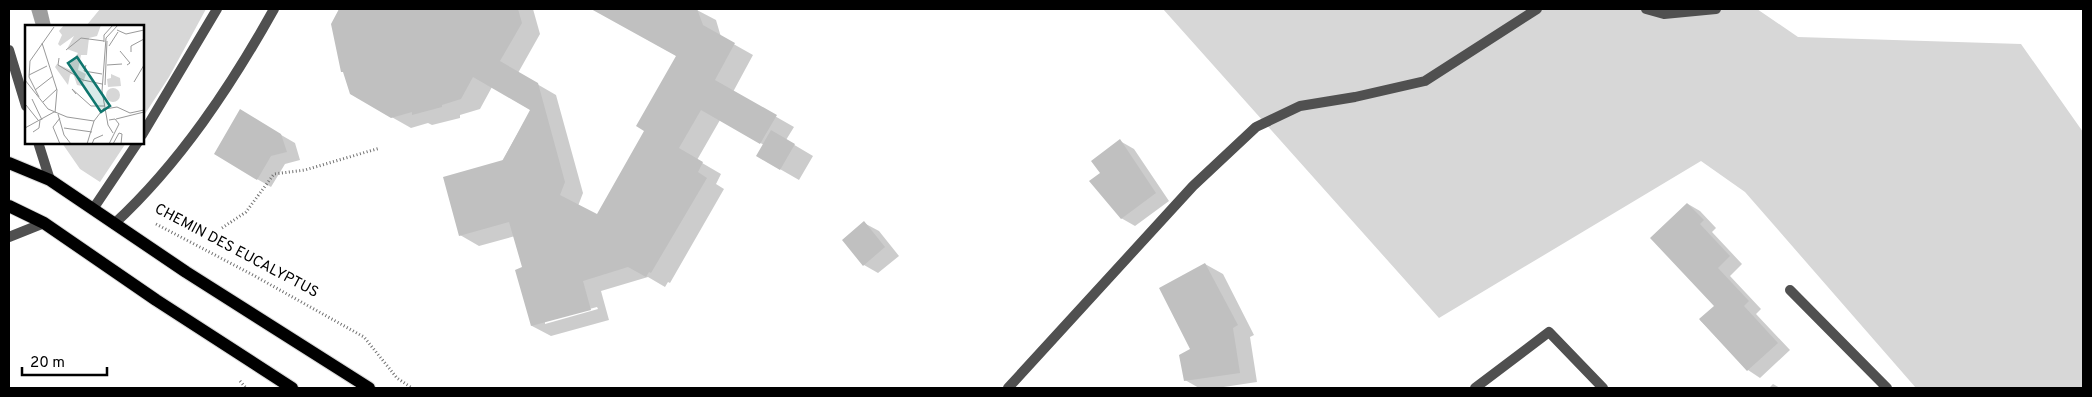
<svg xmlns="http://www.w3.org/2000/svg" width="2092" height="397" font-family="Overpass,sans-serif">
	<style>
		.green { fill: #d7d7d7 }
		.water { fill: #9e9e9e }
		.shadow { fill: #0003; fill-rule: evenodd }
		.building { fill: #c0c0c0 }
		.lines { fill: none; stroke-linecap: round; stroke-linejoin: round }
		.primary-casing { stroke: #dbdbdb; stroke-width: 14 }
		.path { stroke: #727272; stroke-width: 3; stroke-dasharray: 1 2.5; stroke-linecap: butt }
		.lane { stroke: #505050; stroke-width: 10 }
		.street { stroke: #505050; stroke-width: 10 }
		.primary { stroke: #000; stroke-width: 12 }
		.labels { text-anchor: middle; stroke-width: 4.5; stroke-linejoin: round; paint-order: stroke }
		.street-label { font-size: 15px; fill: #000; stroke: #fff }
		.inset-road { fill: none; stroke: #999; stroke-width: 1 }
		.view { fill: #0f766e; fill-opacity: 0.15; stroke: #0f766e; stroke-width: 2.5 }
		.inset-edge { fill: none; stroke: #000; stroke-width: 2.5 }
	</style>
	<rect width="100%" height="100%" fill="#fff"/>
	<path class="green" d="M100,9h106l-37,68 -26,40 -1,-91h-56z
		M1163,9h594l41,28 223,7 62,88v256h-167l-171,-196 -44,-31 -262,157z
		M62,143v-1l64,1 -26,39 -20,-13z"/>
	<path class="water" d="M31,9h16l4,17h-15z"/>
	<path class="shadow" d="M341,9h192l7,25 -22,39 38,22 27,98 -5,13 19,10 49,-85 31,-75 -84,-47h102l21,11 5,17 32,18 -20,37 61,35 -8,13 27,16 -14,24 -42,-24 7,-11 -44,-25 -23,40 24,14 -5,10 8,5 -54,94 -2,-1 -3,5 -17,-10 -47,14 8,29 -58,16 -19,-10 -8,-58 -9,-32 -36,10 -19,-11 71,-125 -39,-23 -12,22 -20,6v3l-28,7 -4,-2 -17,5 -60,-34 -19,-70zM597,307l1,2 -53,15v-3z
		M240,111l55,32 5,17 -15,4 -14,23 -14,-8z
		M1120,141l14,8 35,52 -34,25 -14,-8z
		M1688,204l12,7 16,17 -4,4 30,32 -12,12 31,33 -5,5 34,36 -30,28 -12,-8 -48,-50 16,-14z
		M864,223l15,8 20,25 -21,17 -14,-8z
		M1205,264l18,10 31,61 -4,2 7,45 -40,6h-18l-14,-8z
		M1773,384l7,4h-11z"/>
	<path class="building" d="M339,9h179l4,14 -22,38 38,22 27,99 -5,13 37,19 47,-83 -8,-5 40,-70 -85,-47h106l6,16 32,18 -20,37 62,35 -17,29 -59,-34 -22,38 24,14 -5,10 9,6 -56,95 -2,-1 -3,5 -18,-10 -45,14 8,29 -60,16 -16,-56 7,-3 -13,-45 -50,14 -16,-59 60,-17 27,-50 -57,-33 -12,22 -19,6v2l-30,8v-3l-21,6 -41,-24 -7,-22h-2l-10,-48z
		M240,109l41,25 6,18 -16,4 -14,24 -43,-26z
		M771,130l24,14 -15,26 -24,-14z
		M1120,139l36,54 -35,26 -32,-38 11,-8 -9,-12z
		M1687,203l17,17 -4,4 30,32 -12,12 31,33 -5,5 34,37 -31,28 -48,-52 15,-13 -64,-68z
		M864,221l21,26 -22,19 -21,-26z
		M1205,263l33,62 -5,3 7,45 -56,8 -5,-26 11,-6 -31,-61z"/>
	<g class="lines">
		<g class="primary-casing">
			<path id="primary" d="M9,163l41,17 136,92 183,116
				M9,206l35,17 112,77 136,88"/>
		</g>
		<path class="path" d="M156,224l97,51 111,62 33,41 15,10
			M222,228l24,-16 28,-38 31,-4 75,-22
			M240,381l6,7"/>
		<path class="lane" d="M114,224c66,-61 117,-138 160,-215
			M1790,290l97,98
			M1475,388l74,-56 54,56"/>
		<path class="street" d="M1646,9l18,5 52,-5
			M9,50l17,56
			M142,135l75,-126
			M38,142l12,38
			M93,209l45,-67
			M9,237l35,-14
			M1008,388l185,-202 63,-59 44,-21 55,-9 70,-16 112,-72"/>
		<use href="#primary" class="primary"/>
	</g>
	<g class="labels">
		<g class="street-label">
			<text transform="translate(237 250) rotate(28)" y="5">CHEMIN DES EUCALYPTUS</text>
		</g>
	</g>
	<g transform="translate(25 25)">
		<rect width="119" height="119" fill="#fff"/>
		<path d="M39,0h37l-4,11 -8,2 -2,17h-6l-3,15 8,4 -4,12 -5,-1 -4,-12 -3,2 -2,10 -13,-18 2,-3 16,7 -3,-7 8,-11 -11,-4 7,-13 -14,10 -2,-2 4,-9 -3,-4zM86,49l9,4 1,8 -13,1 -1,-8 4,-1zM81 70a7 7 0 1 1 14 0a7 7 0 1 1-14 0Z" fill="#d7d7d7"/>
		<path class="inset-road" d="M92,5l9,4 18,-4M79,17v-7l9,-10M17,18l15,47 -2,23M84,21l9,-14M41,25l15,-12 23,3M95,26l10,12 -3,2M106,27v-6l13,-7M34,33l-1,7 25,15 19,4M61,40l-2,6 18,3M82,40l15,-1M4,50l18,-9M0,55l23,29 19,8 27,4M109,57l10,-17M80,60l2,-44M10,65l18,-14M51,69l-4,-5 19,17h13M14,72l-10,-20 1,-16 24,-34M7,74l10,21M18,77l14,-13M1,80l12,15M80,84l12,-2 13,6 14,-3M33,89l6,21 7,9M91,94l28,-7M84,95l6,-1 4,5 -10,20M0,103l29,-16M39,103l28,4M8,107l6,-4 1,-8M88,108l-5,-8 -6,-34 4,-53 12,-13M35,119l-7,-17 7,-9M62,119l7,-23 10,-13M67,119l2,-5 9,-4M88,119l6,-11 3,1 -1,10"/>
		<path class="view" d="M52,32l33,49 -9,6 -33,-49z"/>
		<rect width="119" height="119" class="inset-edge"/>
	</g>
	<rect width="2092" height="397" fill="none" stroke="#000000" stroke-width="20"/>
	<path d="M22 367v8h85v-8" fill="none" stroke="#000000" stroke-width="2.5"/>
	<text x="30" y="367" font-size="15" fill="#000000" stroke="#ffffff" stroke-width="4" paint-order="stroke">20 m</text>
</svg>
